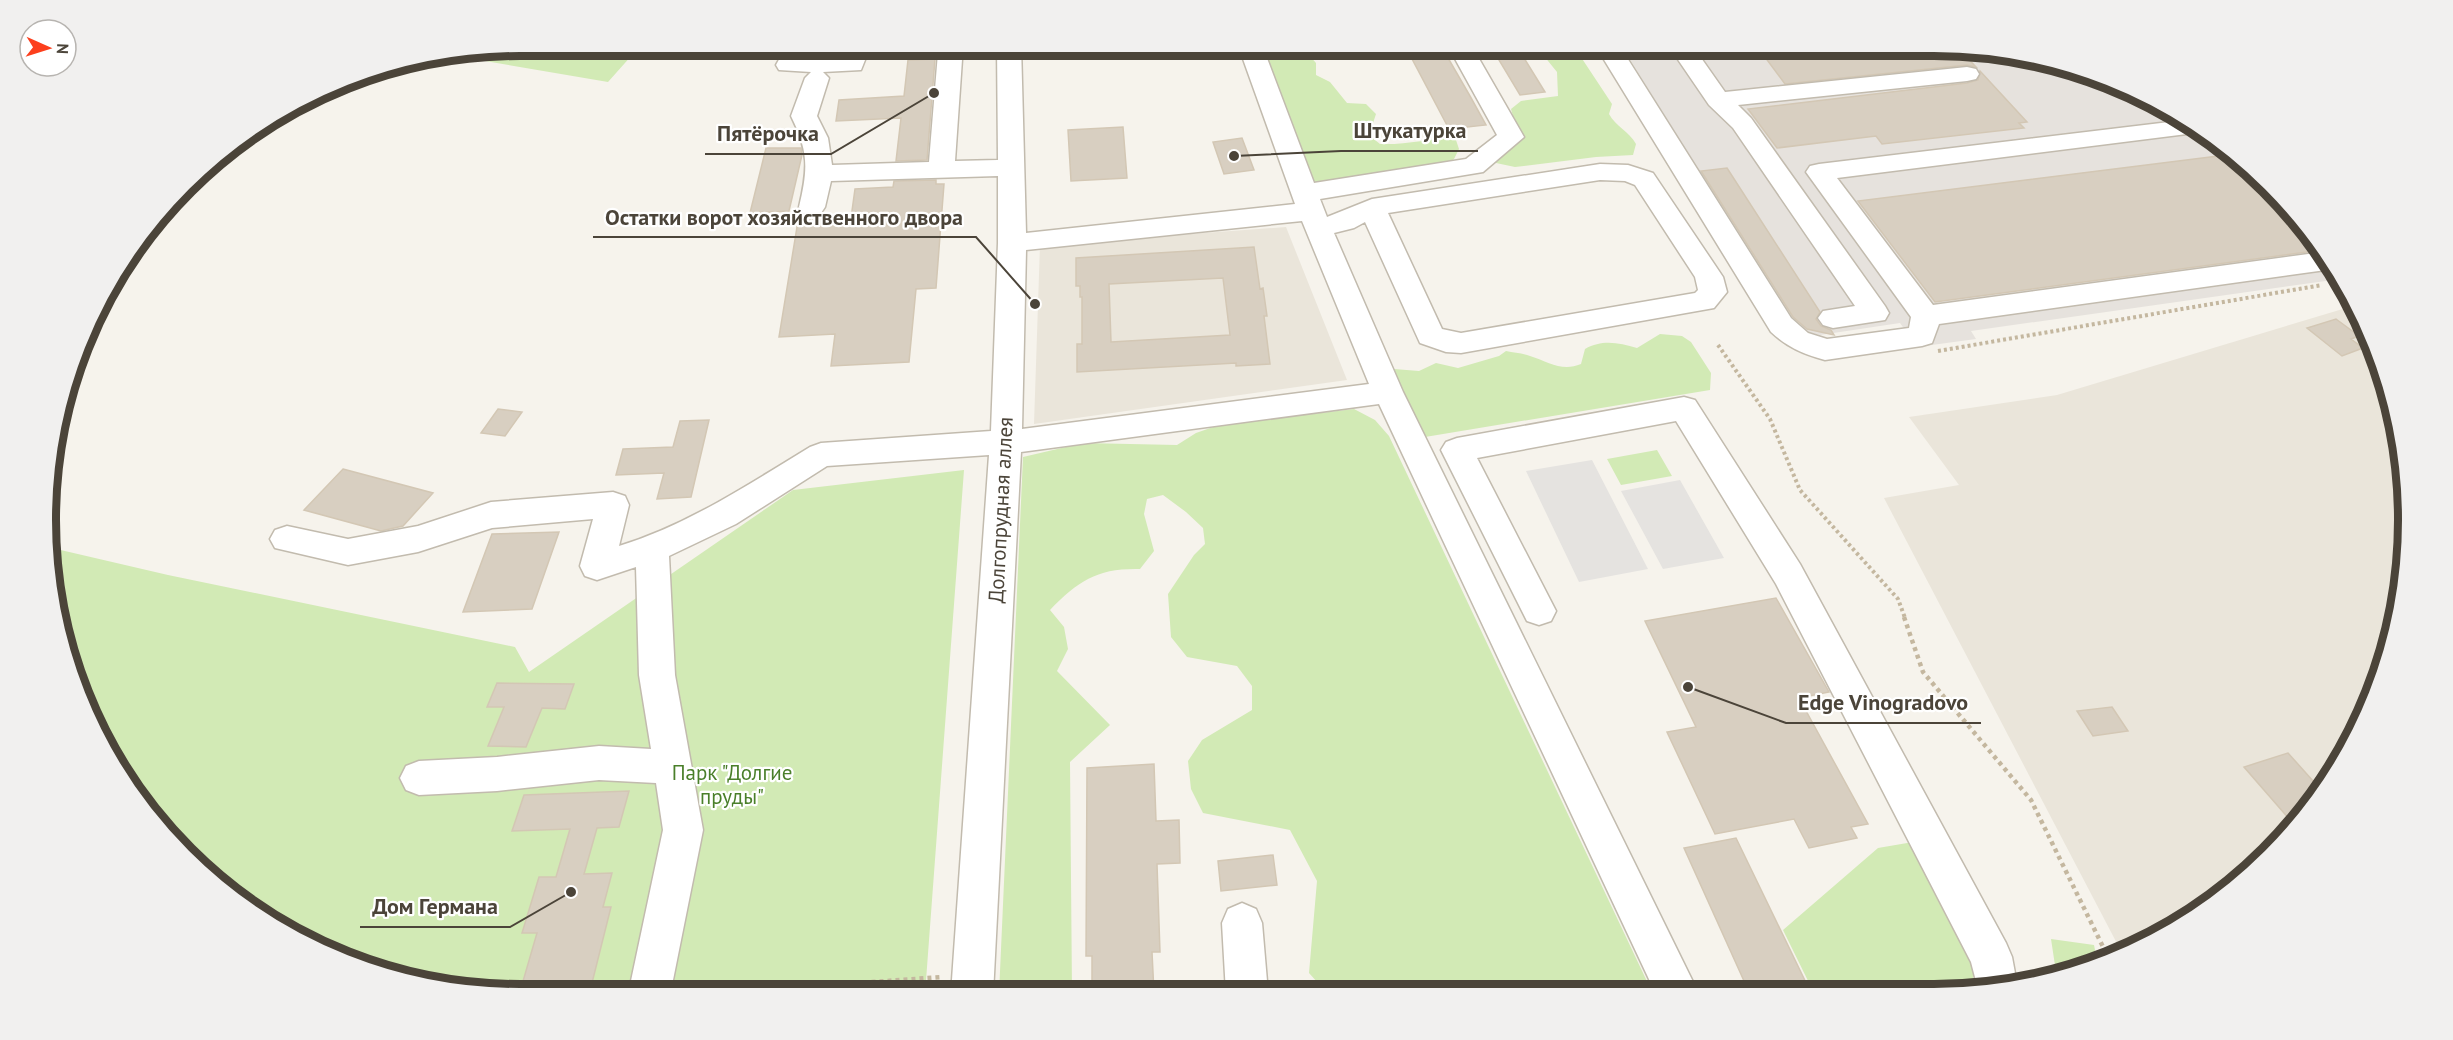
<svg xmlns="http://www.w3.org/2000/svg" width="2453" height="1040" font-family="'PT Sans',sans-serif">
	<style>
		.residential { fill: #eae5da }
		.industrial { fill: #e6e2dd }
		.green { fill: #d2eab5 }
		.parking { fill: #e5e3e0 }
		.building { fill: #d8cfc1; stroke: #d3c7b4; stroke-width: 1.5; fill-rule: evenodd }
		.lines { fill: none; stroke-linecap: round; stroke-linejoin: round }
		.minor-casing { stroke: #c2bbae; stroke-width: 3 }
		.path-far1 { stroke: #c4b79f; stroke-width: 4; stroke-dasharray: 3 3; stroke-linecap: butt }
		.path { stroke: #c4b79f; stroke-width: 4.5; stroke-dasharray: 4 4; stroke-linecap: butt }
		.minor { fill: #fff; fill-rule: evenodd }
		.labels { text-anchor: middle; stroke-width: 4.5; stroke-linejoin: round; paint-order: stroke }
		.street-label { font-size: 21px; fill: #4b4439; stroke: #fff }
		.park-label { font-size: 21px; fill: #4a7f2a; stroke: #fff }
		.rim { fill: none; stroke: #4b4439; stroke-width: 8 }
		.leader { fill: none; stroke: #4b4439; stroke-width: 2 }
		.callout-dot { fill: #4b4439; stroke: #fff; stroke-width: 2 }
		.callout-label { font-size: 22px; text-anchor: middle; font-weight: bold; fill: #4b4439; stroke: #fff; stroke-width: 4.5; stroke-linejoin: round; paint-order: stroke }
	</style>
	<rect width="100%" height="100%" fill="#f6f3ec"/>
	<path class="residential" d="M1286,227l61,153 -313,44 6,-179z
		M2356,305l36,92 15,92 -3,93 -21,90 -55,112 -82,93 -103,69 -21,7 -238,-455 75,-13 -50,-68 148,-22z"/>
	<path class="industrial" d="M1621,45h312l152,25 85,38 76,55 64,68 30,48 -369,52 5,8 -59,8 -17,-24 -80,12 -17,-4 -11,-10z"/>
	<path class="green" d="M520,45h121l-33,37 -152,-26z
		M1261,45h47v9l8,9v12l14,7 17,21 19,1 10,10 -7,21 11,9c25,1 50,-5 75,-7l4,12 -5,10 -12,9 -130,15z
		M1535,45h38l39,59 -3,10c7,13 20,17 27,30l-3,11 -37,2 -81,10 -19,-4 -5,-13 23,-30 -3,-11 10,-8 37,-5 -1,-24z
		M1660,334l22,2 9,6 20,31 -1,17 -285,47 -30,-53 -1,-15 25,2 17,-8 22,5 41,-12 7,-5c8,2 17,2 24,5 19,6 32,16 51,8l4,-15c18,-10 34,-6 52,-1z
		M1354,409l21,11 14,16 263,556 -325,1 -18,-20 8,-92 -27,-51 -87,-17 -12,-24 -3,-28 14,-21 50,-30v-24l-15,-20 -50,-9 -16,-20 -3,-43 26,-39 11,-11 -2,-16 -17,-16 -23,-17 -16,4 -3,15 10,37 -14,18c-42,-1 -61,11 -90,41l14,17 4,22 -11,22 53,54 -40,37 2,231 -73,1 24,-537 60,-14 94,2 19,-12 23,-8z
		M1657,450l15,26 -51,9 -14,-26z
		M964,470l-39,524 -405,1 -152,-25 -137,-73 -68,-64 -54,-75 -55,-146 -2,-64 116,27 347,72 14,25 264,-182z
		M1913,842l63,121 -3,17 -10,11h-150l-30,-61 95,-82z
		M2051,939l43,6 3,15 -41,12z"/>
	<path class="parking" d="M1592,460l56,109 -69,13 -53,-111z
		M1680,480l44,78 -61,11 -42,-78z"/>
	<path class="building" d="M1490,45h26l29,47 -25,3z
		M1756,45h177l26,4 17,18 -9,-2 -182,19z
		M1444,51l26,45 16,29 -37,4 -39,-74z
		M935,59l-8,101 -31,1 5,-43 -65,3 3,-21 65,-4 4,-36z
		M1980,71l47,51 -8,1 5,5 -142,16 -6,-8 -99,12 -29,-39 219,-26 11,-3z
		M1123,127l4,51 -56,3 -3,-51z
		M1242,138l12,32 -30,4 -11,-32z
		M766,148h35l1,7 -13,56 -39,2z
		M2234,154l12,9 64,68 12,19 -387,52 -77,-101z
		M1727,168l93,144 -4,7 5,7 10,4 3,5 -27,-6 -14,-12 -92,-146z
		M936,180v4h8l-8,104 -20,1 -7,73 -78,4 4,-32 -56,3 19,-116 53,-3 4,-29 38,-2 1,-6z
		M1254,247l6,42 3,-1 4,28h-3l6,48 -34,2v-3l-159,9v-28h5v-47h-2v-11h-4v-28zM1223,278l7,57 -119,7 -2,-58z
		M2336,319l23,17 -8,3 12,9 -21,8 -35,-28z
		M498,409l24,3 -17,24 -24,-3z
		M709,420l-18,77 -34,2 7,-26 -48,2 7,-26 50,-2 7,-26z
		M343,469l90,24 -30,33 -22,5 -77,-21z
		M559,532l-27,77 -69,3 29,-78z
		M1776,598l53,94 -30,6 69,126 -17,3 6,11 -48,10 -15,-29 -79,15 -48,-102 29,-5 -51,-106z
		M497,683l77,1 -9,25 -23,-1 -16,39 -38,-1 16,-39h-17z
		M2112,707l16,24 -35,5 -16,-25z
		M2288,753l34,38 -23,26 -9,3 -46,-53z
		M1154,764l2,57 23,-1 1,43 -23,1 3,88h-8l2,41h-62v-37h-6l1,-188z
		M629,791l-10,36 -22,1 -13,46 28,-1 -9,34h8l-22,88h-70l18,-62h-15l17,-56h17l14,-48 -58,2 12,-36z
		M1736,838l74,153 -61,1 -65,-144z
		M1273,855l4,30 -56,6 -3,-30z"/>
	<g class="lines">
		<g class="minor-casing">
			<path id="minor" d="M787,45h24l-7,13h39l4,-13h24l-10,25 -38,2 6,6 -12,38 11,22 4,27 97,-3 9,-109 -36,-3 -4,-5h65l-8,116 43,-1 -1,-115h24l5,188 269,-29 -57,-159h24l52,138 152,-24 31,-24 -43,-78 4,-5 8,-2 8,2 4,5 46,80 -41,35 -163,27 7,18 45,-18 228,-35 28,1 25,8 70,104 4,15 -13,16 -253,45 -15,-1 -26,-9 -55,-121 -11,6 -20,5 69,159 295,600h-43l-276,-588 -358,48 -28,542h-42l38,-539 -162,11 -91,58 -67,32 6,119 28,155 -33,165h-42l35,-165 -7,-47 -57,-3 -102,11 -78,4 -13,-5 -6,-12 6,-12 13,-5 78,-4 102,-11 52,3 -12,-74 -3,-108 -39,13 -12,-4 -5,-10 13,-47 -101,9 -74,24 -70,13 -73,-17 -5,-9 5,-9 12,-4 61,13 70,-13 73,-24 122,-10 12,4 4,9 -10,41c69,-21 130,-62 191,-99l11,-4 170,-12 7,-188v-67l-167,5 -6,26 -4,6 -9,2 -9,-2 -4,-6c9,-38 10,-55 -8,-91l14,-38 6,-6 -32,-2 -3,-5zM1600,180l25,1 10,4 60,92 3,13 -3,3 -234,40 -19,-4 -54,-116zM1302,221l67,163 -347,45 4,-179z
				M1595,45h24l172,273 17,15 19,6 82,-11 2,-11 -105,-145 4,-6 9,-2 367,-44 17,12 -366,46 96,127 390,-53 10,17 -394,55 -7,19 -10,3 -97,14c-22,-6 -38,-13 -54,-28z
				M1668,45h24l33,47 242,-25 9,2 3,5 -3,5 -9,2 -229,24 13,13 134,188 4,7 -4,7 -52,8 -10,-3 -5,-7 5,-7 32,-5 -122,-178 -24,-23z
				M1684,397l11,3 105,164 206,379 6,14 5,27 -22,7h-23l4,-10 -5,-19 -195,-378 -100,-163 -199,37 79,153 -5,10 -12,4 -12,-4 -86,-171 5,-8 11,-4z
				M1242,903l14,6 6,14 6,70h-42l-4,-70 6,-14z"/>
		</g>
		<path class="path-far1" d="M1718,345l52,74 30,71 98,109 7,19
			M1938,351l384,-66"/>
		<path class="path" d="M1904,617l19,55 108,128 77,157
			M704,994l238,-17"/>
		<use href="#minor" class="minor"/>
	</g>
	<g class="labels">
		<g class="street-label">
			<text transform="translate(1001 510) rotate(-87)" y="7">Долгопрудная аллея</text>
		</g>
		<g class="park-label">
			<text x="732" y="780">Парк "Долгие<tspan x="732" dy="24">пруды"</tspan></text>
		</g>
	</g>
	<path d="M0 0H2453V1040H0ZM520 56H1934A464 464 0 0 1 2398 520V520A464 464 0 0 1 1934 984H520A464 464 0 0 1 56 520V520A464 464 0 0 1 520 56Z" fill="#f1f0ef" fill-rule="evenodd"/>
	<path class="rim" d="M520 56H1934A464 464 0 0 1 2398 520V520A464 464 0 0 1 1934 984H520A464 464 0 0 1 56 520V520A464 464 0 0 1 520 56Z"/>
	<path class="leader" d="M1234 156L1341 151H1478M934 93L831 154H705M1035 304L976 237H593M1688 687L1786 723H1981M571 892L510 927H360"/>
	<g class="callout-dot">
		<circle cx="1234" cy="156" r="6"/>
		<circle cx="934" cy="93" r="6"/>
		<circle cx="1035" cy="304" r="6"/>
		<circle cx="1688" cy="687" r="6"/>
		<circle cx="571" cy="892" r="6"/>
	</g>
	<g class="callout-label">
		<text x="1410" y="138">Штукатурка</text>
		<text x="768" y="141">Пятёрочка</text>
		<text x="784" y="225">Остатки ворот хозяйственного двора</text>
		<text x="1883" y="710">Edge Vinogradovo</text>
		<text x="435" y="914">Дом Германа</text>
	</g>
	<g transform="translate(48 48) rotate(93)"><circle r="28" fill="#ffffff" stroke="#b7b4b0" stroke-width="1.5"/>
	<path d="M0-4.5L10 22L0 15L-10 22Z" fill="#fc3f1d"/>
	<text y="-9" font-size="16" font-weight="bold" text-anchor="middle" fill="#4b4439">N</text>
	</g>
</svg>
